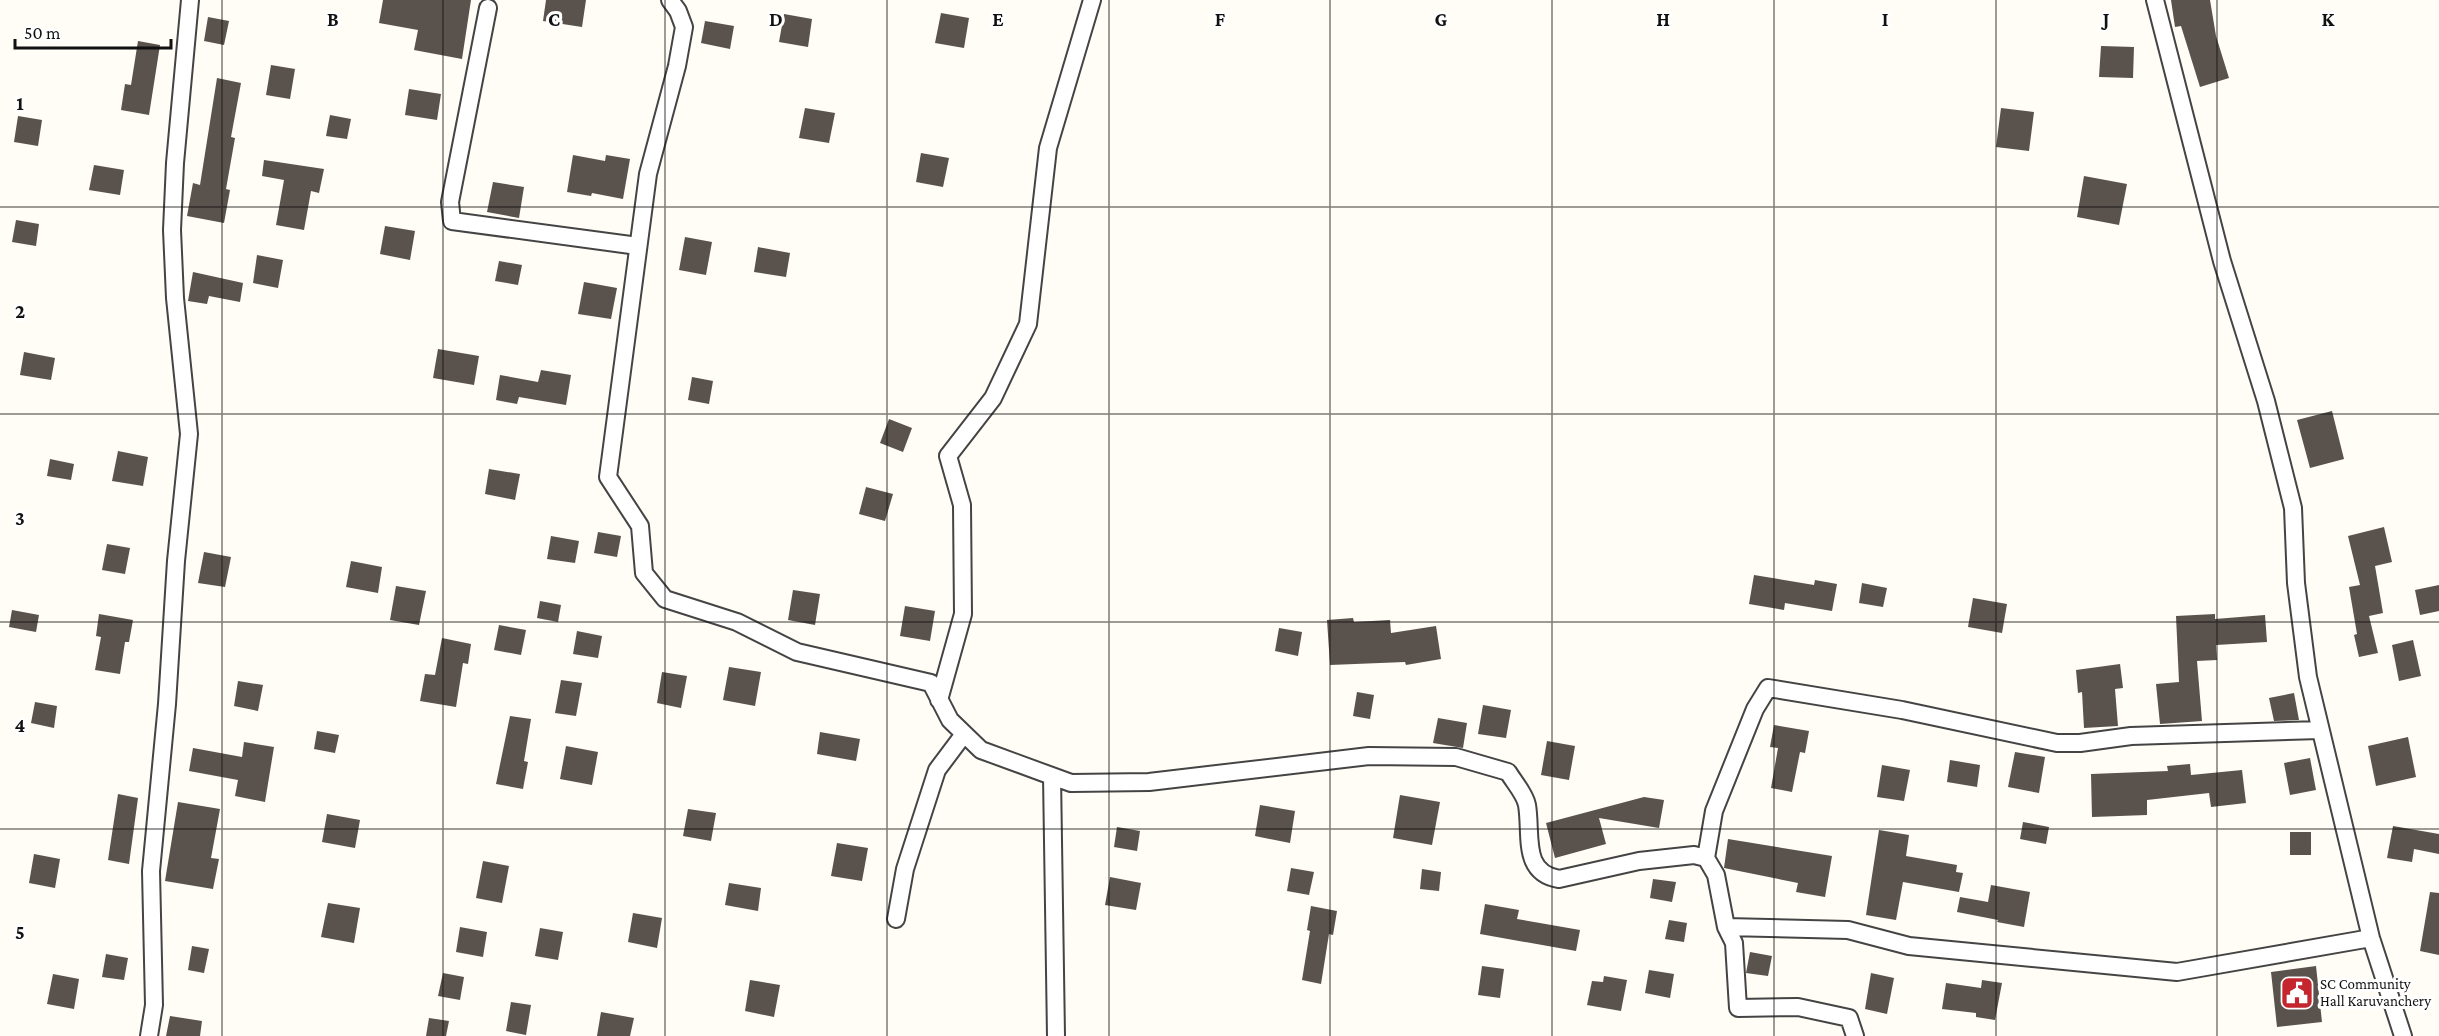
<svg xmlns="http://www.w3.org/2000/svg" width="2439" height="1036" font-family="'Crimson Pro',serif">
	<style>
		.building { fill: #5a524d }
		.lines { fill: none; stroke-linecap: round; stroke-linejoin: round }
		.street-casing { stroke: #444; stroke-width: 20 }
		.street { stroke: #fff; stroke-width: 16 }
		.grid { fill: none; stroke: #111; stroke-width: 1.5; stroke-opacity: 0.55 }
		.labels { text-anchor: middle; stroke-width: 6; stroke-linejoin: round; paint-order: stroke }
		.poi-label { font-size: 15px; fill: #111; stroke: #fff; text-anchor: start }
		.grid-label { font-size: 20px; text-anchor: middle; font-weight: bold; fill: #111; stroke: #fff; stroke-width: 6; stroke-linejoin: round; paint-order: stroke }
	</style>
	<rect width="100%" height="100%" fill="#fffdf5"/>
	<path class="building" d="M383,0h88l-9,59 -48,-9 4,-20 -39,-7z
		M546,0h40l-4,27 -39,-6z
		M2171,0h39l6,36 13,42 -29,9 -19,-61 -6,1z
		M941,13l28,5 -5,30 -29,-5z
		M784,14l28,5 -4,28 -29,-5z
		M208,17l21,4 -5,24 -20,-4z
		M705,21l29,5 -4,23 -29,-6z
		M138,41l22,4 -11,70 -28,-5 4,-26 6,1z
		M2101,46l33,1 -1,31 -34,-1z
		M271,65l24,4 -5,30 -24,-4z
		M217,78l24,5 -10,54 4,1 -9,51 4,1 -6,33 -37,-7 6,-33 7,2z
		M409,89l32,5 -4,26 -32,-5z
		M805,108l30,5 -6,30 -30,-5z
		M2001,108l33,4 -5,39 -33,-4z
		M330,115l21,4 -4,20 -21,-3z
		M18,116l24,4 -4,26 -24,-4z
		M921,153l28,5 -6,29 -27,-5z
		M573,155l32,6 1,-6 24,4 -7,40 -31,-6 -1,3 -24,-4z
		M264,160l60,9 -5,24 -8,-2 -7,39 -28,-5 8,-45 -22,-4z
		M94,165l30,5 -4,25 -31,-5z
		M2084,176l43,8 -8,41 -42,-8z
		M493,182l31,5 -5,31 -32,-6z
		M16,220l23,4 -3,22 -24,-4z
		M385,226l30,5 -5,29 -30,-6z
		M685,237l27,5 -6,33 -27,-5z
		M758,247l32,6 -4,24 -32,-5z
		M257,255l26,5 -5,28 -25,-5z
		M499,261l23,4 -4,20 -23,-4z
		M193,272l50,11 -3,19 -31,-6 -2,8 -19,-3z
		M584,282l33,6 -6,31 -33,-5z
		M438,349l41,7 -5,29 -41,-7z
		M24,352l31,6 -4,22 -31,-5z
		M541,370l30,5 -5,30 -47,-8 -2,7 -21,-4 4,-25 38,7z
		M692,377l21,4 -4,23 -21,-4z
		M2332,411l12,48 -34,9 -13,-48z
		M889,419l23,9 -9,24 -23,-9z
		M118,451l30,6 -5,29 -31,-5z
		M50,459l24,5 -3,16 -24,-4z
		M489,469l31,5 -5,26 -30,-6z
		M866,487l27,7 -8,27 -26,-7z
		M2384,527l8,35 -17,4 8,47 -14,3 9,37 -19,4 -5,-22 3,-1 -8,-47 11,-2 -12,-49z
		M598,532l23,4 -4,21 -23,-4z
		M551,536l28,5 -4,22 -28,-4z
		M107,544l23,4 -5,26 -23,-4z
		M204,552l27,5 -6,30 -27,-4z
		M351,561l31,6 -4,26 -32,-6z
		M1754,575l60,10 1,-5 22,4 -5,27 -47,-8 -1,7 -35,-6z
		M1862,583l25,5 -4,19 -24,-4z
		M2439,585v26l-19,4 -5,-25z
		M396,586l30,5 -7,34 -29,-5z
		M793,590l27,4 -5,31 -27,-5z
		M1973,598l34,6 -5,29 -34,-6z
		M540,601l21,4 -3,17 -21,-4z
		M905,606l30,5 -5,30 -30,-5z
		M12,610l27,5 -3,17 -27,-5z
		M99,614l34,6 -4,22h-4l-5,32 -25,-4 6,-33 -5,-1z
		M2215,614v5l50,-4 2,27 -51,3 1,15 -20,1 5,60 -42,3 -4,-40 23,-2 -3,-66z
		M1353,618l1,4 36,-2 1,13 45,-7 5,33 -35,6 -1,-3 -75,3 -3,-45z
		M499,625l27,5 -5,25 -27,-5z
		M1279,628l23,4 -4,24 -23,-5z
		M577,631l25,5 -4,22 -25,-4z
		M442,638l29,6 -3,20 -5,-1 -7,44 -36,-6 5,-27 10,1z
		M2413,640l8,36 -22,5 -7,-36z
		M2120,664l3,24 -8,1 3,37 -34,2 -2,-36 -4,1 -2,-23z
		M729,667l32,5 -6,34 -32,-6z
		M662,672l25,4 -6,32 -24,-5z
		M561,680l21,3 -6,33 -21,-3z
		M238,681l25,4 -5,26 -24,-5z
		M1357,692l17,3 -4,24 -17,-3z
		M2294,693l5,27 -25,1 -5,-23z
		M35,702l22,4 -3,22 -23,-5z
		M1483,705l28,5 -5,28 -28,-4z
		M510,716l21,3 -7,42 4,1 -5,27 -27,-5z
		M1438,718l29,5 -4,25 -30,-5z
		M1774,725l35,6 -4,22 -5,-1 -8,40 -21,-4 7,-40 -8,-1z
		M317,731l22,4 -4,18 -21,-4z
		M820,732l40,7 -4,22 -39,-7z
		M2408,737l8,40 -40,9 -8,-40z
		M1547,741l28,5 -6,34 -28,-5z
		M244,742l30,5 -9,55 -30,-6 3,-16 -49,-9 4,-23 49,9z
		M566,746l32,6 -6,33 -32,-6z
		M2015,752l30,5 -6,36 -31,-6z
		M2310,758l6,32 -26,5 -6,-32z
		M1950,760l30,5 -3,22 -30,-5z
		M2190,764l1,11 51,-5 4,33 -35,4 -2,-14 -62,7v15l-55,2 -1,-43 77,-3 -1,-5z
		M1882,765l28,5 -6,31 -27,-4z
		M118,794l20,4 -9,66 -21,-4z
		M1400,795l40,7 -8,43 -39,-7z
		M1644,797l20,3 -5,28 -60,-10 7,26 -51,14 -9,-35z
		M178,802l42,7 -9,49 8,1 -6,30 -48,-8z
		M1260,805l35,6 -5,32 -35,-7z
		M688,809l28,4 -5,28 -28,-5z
		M327,814l33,6 -5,28 -33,-6z
		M2023,822l26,5 -3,17 -26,-5z
		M2393,826l46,8v20l-25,-5 -2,13 -25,-4z
		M1117,827l23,4 -3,20 -23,-4z
		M1879,830l30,5 -3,21 51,9 -1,7 7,1 -4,19 -56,-10 -7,38 -30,-5z
		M2290,832h21v23h-21z
		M1728,839l104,17 -7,41 -29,-5 2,-9 -74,-15z
		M837,843l31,5 -6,33 -31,-5z
		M34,854l26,5 -5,29 -26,-5z
		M483,861l26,5 -7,37 -26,-5z
		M1291,868l23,4 -5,23 -22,-4z
		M1422,869l19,3 -2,19 -19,-2z
		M1110,877l31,6 -5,27 -31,-5z
		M1653,879l23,3 -4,20 -22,-4z
		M729,883l32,5 -3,23 -33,-6z
		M1991,885l39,7 -6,35 -27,-5 1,-2 -41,-8 3,-15 28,5z
		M2430,892l9,1v62l-19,-4z
		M328,903l32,5 -6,35 -33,-6z
		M1485,904l34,6 -2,9 63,11 -4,21 -96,-17z
		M1311,906l26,5 -4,24 -4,-1 -8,50 -19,-4 8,-49 -3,-1z
		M633,913l29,5 -5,30 -29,-6z
		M1669,920l18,3 -3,19 -19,-3z
		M460,927l27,5 -4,25 -27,-5z
		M540,928l23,4 -5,28 -23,-4z
		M192,946l17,3 -5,24 -16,-3z
		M1750,952l22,4 -4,20 -22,-3z
		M106,954l22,4 -4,22 -22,-3z
		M1482,966l22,3 -4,29 -22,-3z
		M2316,966l6,56 -45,5 -6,-55z
		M1649,970l25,4 -4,24 -25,-5z
		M443,973l21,4 -4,23 -22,-4z
		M1871,973l23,5 -7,36 -22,-5z
		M53,974l26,5 -5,30 -27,-5z
		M1604,976l23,4 -6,31 -34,-6 5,-24 11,1z
		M750,980l30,5 -6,32 -29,-6z
		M1982,980l20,3 -7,37 -19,-3v-4l-34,-4 4,-26 35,5z
		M511,1002l20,3 -5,30 -20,-4z
		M601,1012l33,6 -4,18h-33z
		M170,1016l32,5 -2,15h-34z
		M429,1018l20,3 -3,15h-20z"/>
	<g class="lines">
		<g class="street-casing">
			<path id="street" d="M670,0l8,11 6,16 -7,39 -29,108 -40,303 32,49 4,47 21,26 72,23 60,30 134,31 19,37 31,30 90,33 78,-1 220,-26 87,1 52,15c6,10 17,22 19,33 5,29 -6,68 32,74l80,-18 55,-6 12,3 10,17 10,52 8,16 4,65 60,-1 51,11 6,18
				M2155,0l67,261 44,140 27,107 3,75 12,94 63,261 32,98
				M488,8l-38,194 2,19 186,25
				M939,700l24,-86 -1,-109 -14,-49 45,-58 35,-74 20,-176 44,-148
				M1052,776l4,260
				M1706,858l8,-47 41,-102 13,-21 134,22 155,33h23l51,-7 189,-6
				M896,919l9,-50 32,-99 27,-36
				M1726,927l122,3 61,16 268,26 194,-34
				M149,1036l5,-31 -3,-134 16,-167 9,-143 13,-127 -14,-136 -3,-68 3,-67 15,-163"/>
		</g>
		<use href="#street" class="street"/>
	</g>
	<path class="grid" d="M222,0v1036M443,0v1036M665,0v1036M887,0v1036M1109,0v1036M1330,0v1036M1552,0v1036M1774,0v1036M1996,0v1036M2217,0v1036M0,207h2439M0,414h2439M0,622h2439M0,829h2439"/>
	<defs>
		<g id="civic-square" transform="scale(1.725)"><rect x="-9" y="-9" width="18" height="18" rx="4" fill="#c4262e" stroke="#fff"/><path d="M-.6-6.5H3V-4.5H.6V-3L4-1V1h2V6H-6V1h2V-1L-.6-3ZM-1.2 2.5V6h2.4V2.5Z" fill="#fff"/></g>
	</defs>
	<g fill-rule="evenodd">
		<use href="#civic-square" x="2297" y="993"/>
	</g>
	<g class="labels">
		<g class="poi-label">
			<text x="2320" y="989">SC Community<tspan x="2320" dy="17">Hall Karuvanchery</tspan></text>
		</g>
	</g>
	<g class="grid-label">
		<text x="333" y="26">B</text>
		<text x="554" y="26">C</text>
		<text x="776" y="26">D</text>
		<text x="998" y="26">E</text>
		<text x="1220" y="26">F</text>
		<text x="1441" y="26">G</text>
		<text x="1663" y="26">H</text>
		<text x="1885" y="26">I</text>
		<text x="2106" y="26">J</text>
		<text x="2328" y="26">K</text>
		<text x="20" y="110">1</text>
		<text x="20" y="318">2</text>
		<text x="20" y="525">3</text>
		<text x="20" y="732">4</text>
		<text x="20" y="939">5</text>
	</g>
	<path d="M15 39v9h156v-9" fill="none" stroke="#111111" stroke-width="3"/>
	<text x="24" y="39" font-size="18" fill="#111111" stroke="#ffffff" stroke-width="4.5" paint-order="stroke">50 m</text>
</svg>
